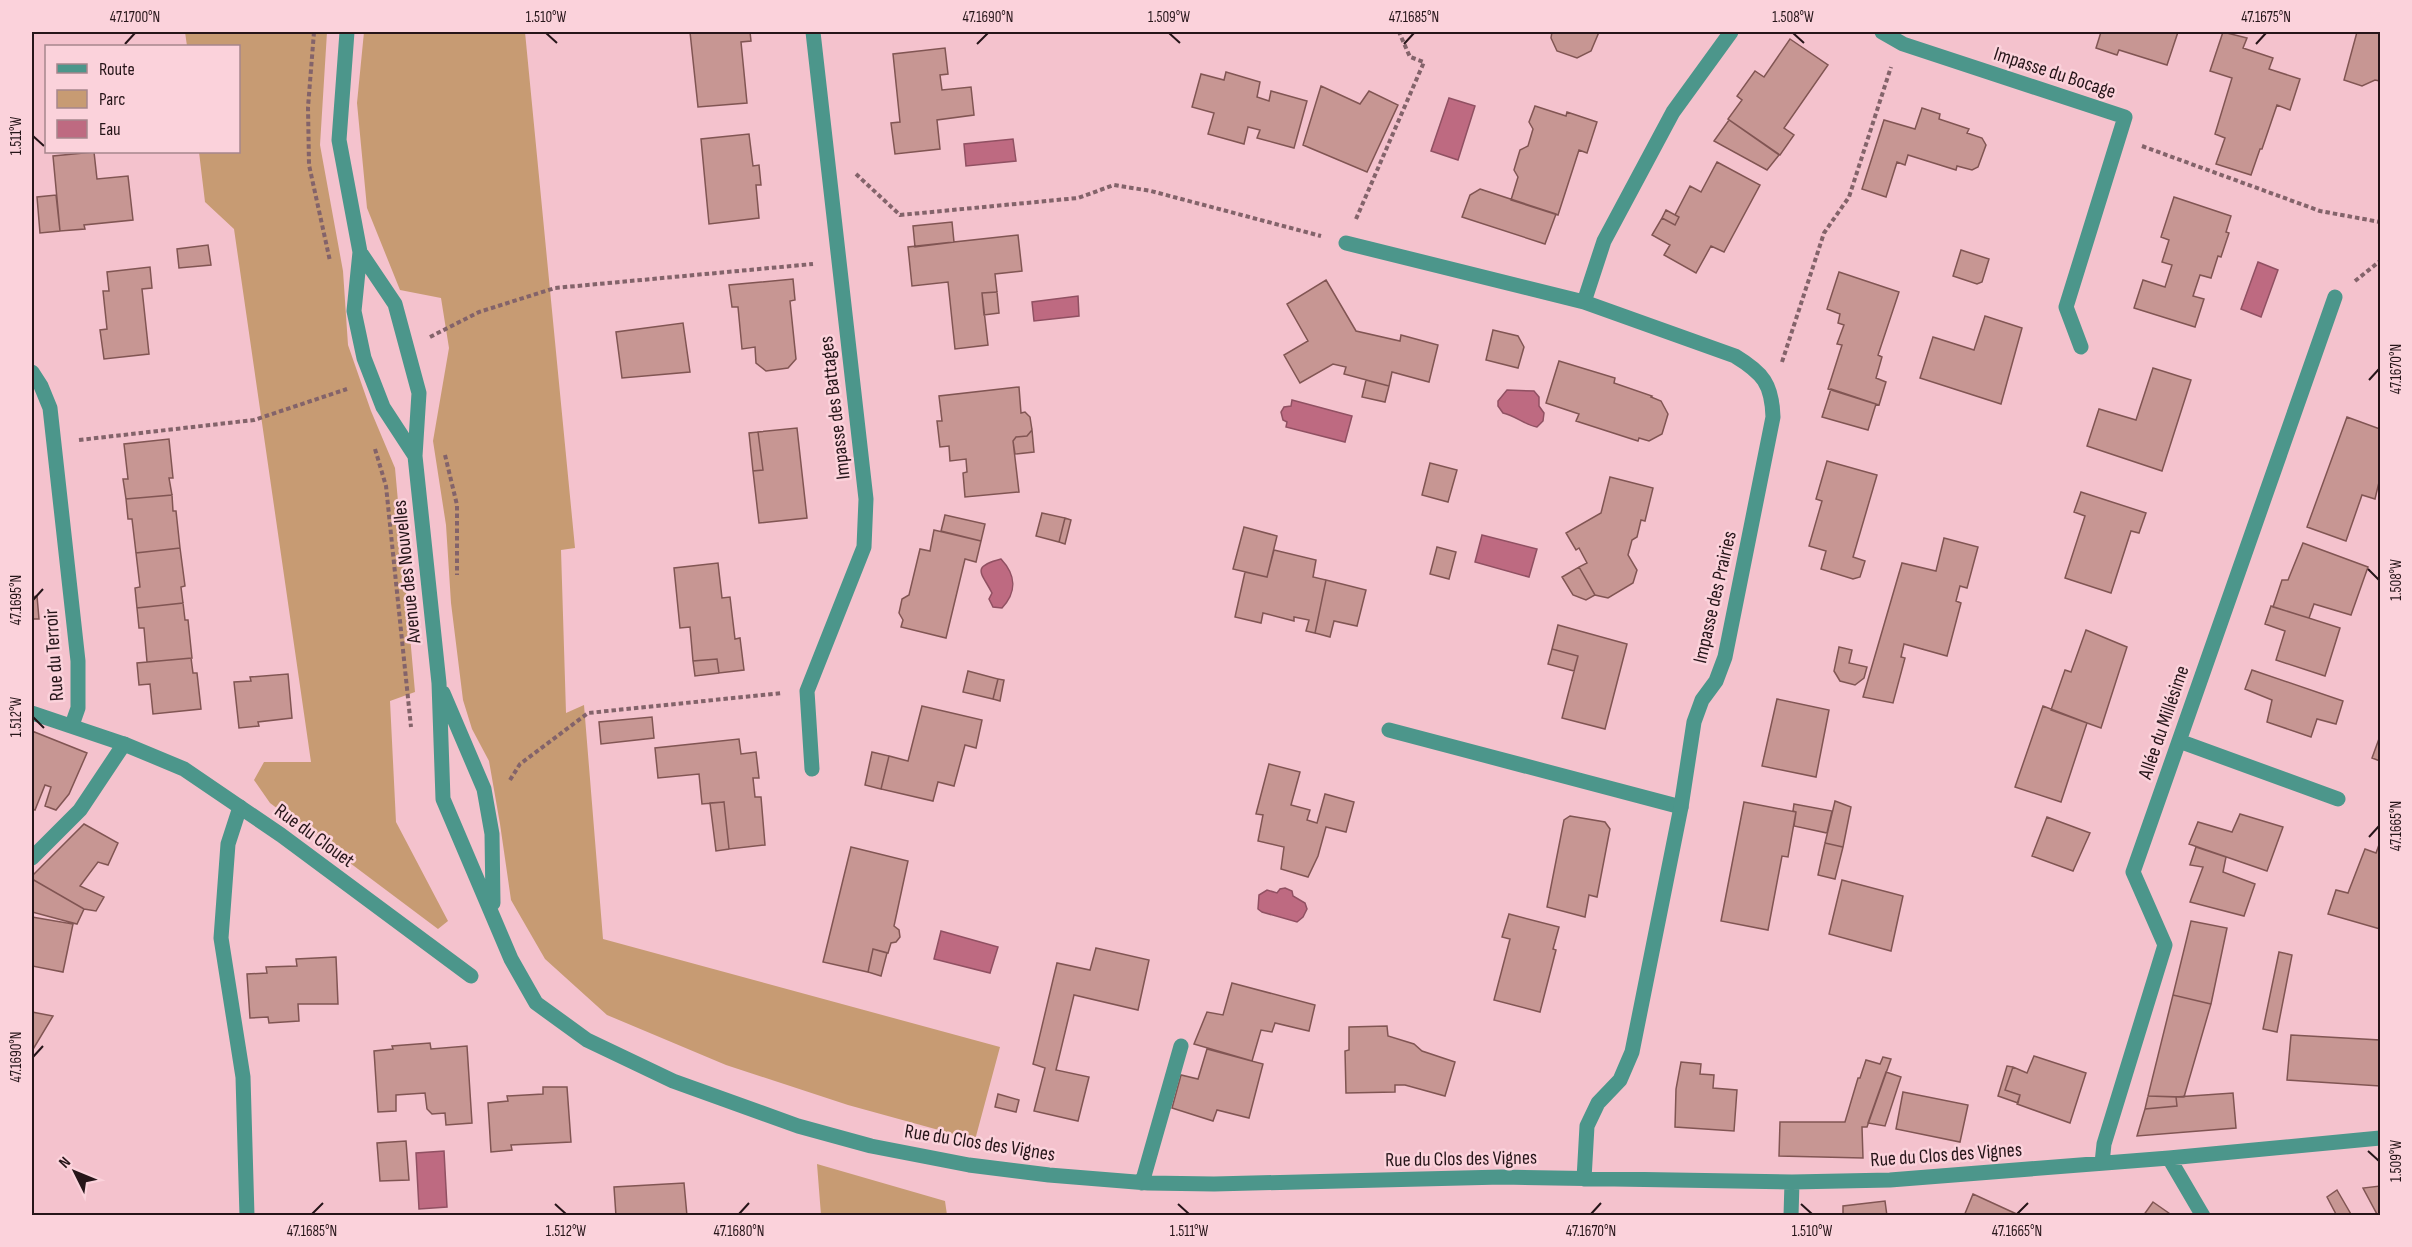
<svg xmlns="http://www.w3.org/2000/svg" width="2412" height="1247" font-family="'Sofia Sans Condensed',sans-serif">
	<style>
		.green { fill: #c79b73 }
		.water { fill: #be6a81; stroke: #905062; stroke-width: 1.5 }
		.building { fill: #c79693; stroke: #815553; stroke-width: 1.5 }
		.lines { fill: none; stroke-linecap: round; stroke-linejoin: round }
		.path { stroke: #83636a; stroke-width: 4; stroke-dasharray: 4.5 3; stroke-linecap: butt }
		.service { stroke: #4c968b; stroke-width: 15 }
		.minor { stroke: #4c968b; stroke-width: 15 }
		.ticks { fill: none; stroke: #261519; stroke-width: 2 }
		.labels { text-anchor: middle; stroke-width: 5; stroke-linejoin: round; paint-order: stroke }
		.street-label { font-size: 20px; fill: #261519; stroke: #fbd2db }
		.neatline { fill: none; stroke: #261519; stroke-width: 2 }
		.ticks-label { font-size: 15px; text-anchor: middle; fill: #261519 }
	</style>
	<rect width="100%" height="100%" fill="#f4c2cd"/>
	<path class="green" d="M185,32h142l-7,113 23,126 5,74 23,66 24,57 20,224 -25,9 6,121 52,99 -10,8 -168,-126 -16,-23 10,-18h47l-77,-533 -29,-27 -6,-50h39v-106h-51z
		M364,32h161l50,516 -14,2 5,163 18,-8 19,234 397,108 -25,93 -127,-35 -122,-40 -119,-50 -62,-56 -34,-59 -11,-76 -11,-63 -17,-32 -9,-29 -12,-97 -5,-78 -13,-84 16,-93 -8,-50 -41,-8 -33,-82 -10,-105z
		M817,1164l128,37 2,14h-126z"/>
	<path class="water" d="M1449,98l26,8 -17,54 -27,-9z
		M1013,139l3,22 -50,5 -2,-22z
		M2258,262l20,8 -17,47 -20,-8z
		M1078,296l1,20 -45,5 -2,-19z
		M1507,390l27,1 5,6v9l5,7 -1,8 -6,6c-12,-2 -21,-11 -34,-14l-5,-7v-5z
		M1292,400l60,16 -7,26 -59,-15 1,-5 -4,-2 -2,-8 3,-5 7,-1z
		M1482,535l55,14 -8,28 -54,-15z
		M1001,559c15,16 16,33 1,49l-9,-1 -4,-8 3,-6c-10,-20 -22,-26 9,-34z
		M1285,888l7,3 1,5 12,7 2,6 -4,8 -6,5 -35,-10 -4,-3 1,-14 8,-5 10,3 3,-4z
		M941,931l57,16 -8,26 -56,-14z
		M444,1151l3,56 -28,2 -3,-56z"/>
	<path class="building" d="M690,32h60l1,9 -10,1 6,61 -49,4z
		M1552,32h47l-8,19 -14,7 -20,-7 -6,-13z
		M2101,32h77l-11,33 -48,-15 -2,5 -21,-7z
		M2223,32l24,6 -4,10 30,10 -4,11 31,10 -10,31 -13,-5 -15,44h-2l-9,26 -35,-11 9,-26 -10,-4 17,-56 -22,-7z
		M2357,32h23v49l-5,-1 -13,6 -18,-6z
		M1790,39l38,26 -44,63 10,7 -14,20 -52,-36 14,-19 -5,-4 18,-25 9,6z
		M945,48l3,26 -8,1 2,15 29,-3 3,28 -37,5 3,29 -45,5 -4,-31 9,-1 -7,-68z
		M1226,72l34,10 -3,15 12,4 2,-10 36,10 -13,47 -37,-10 3,-8 -12,-3 -4,17 -36,-10 6,-21 -22,-6 9,-33 23,6z
		M1321,86l39,18 9,-13 29,14 -31,67 -64,-27z
		M1535,106l31,10 1,-4 30,10 -10,31 -8,-3 -21,65 -47,-15 7,-23 -4,-7 6,-20 8,-4 5,-17 -4,-7z
		M1922,108l18,6 -1,5 30,10 -2,4 15,5 4,7 -8,22 -6,3 -15,-4 -1,4 -48,-15 -3,10 -8,-3 -11,35 -24,-8 22,-69 31,9z
		M1729,120l50,35 -12,15 -53,-29z
		M749,134l4,32 6,-1 2,20h-5l3,33 -50,6 -8,-85z
		M94,152l3,27 31,-3 5,44 -49,5 1,4 -25,2 -7,-75z
		M1717,162l43,23 -36,67 -13,-6 -15,27 -32,-18 6,-10 -18,-10 10,-17 13,7 4,-8 -4,-2 15,-29 11,6z
		M1480,189l76,25 -11,30 -83,-27 8,-22z
		M56,195l4,36 -20,2 -3,-36z
		M2174,197l57,19 -5,16 3,1 -8,24 -3,-1 -7,22 -11,-3 -7,21 11,3 -9,28 -61,-19 9,-28 22,7 7,-22 -10,-3 7,-22 -8,-3z
		M1666,210l13,7 -4,8 -13,-7z
		M952,222l2,20 -39,5 -2,-21z
		M1018,235l4,36 -27,3 2,18 -15,1 6,52 -33,4 -7,-67 -36,4 -4,-39z
		M208,245l3,20 -32,3 -2,-19z
		M1961,250l28,9 -7,23 -5,2 -24,-8z
		M150,267l2,21 -10,1 7,65 -45,5 -4,-29 7,-1 -4,-38h6l-2,-19z
		M1839,272l60,20 -21,63 4,2 -6,21 10,4 -7,23 -51,-16 14,-44 -5,-1 7,-19 -6,-2 2,-9 -13,-5z
		M793,279l2,21 -5,1 6,58 -8,9 -22,3 -10,-8 -1,-16 -13,2 -4,-42h-6l-3,-22z
		M1326,280l30,51 44,10 1,-6 37,10 -9,37 -37,-10 -3,14 -45,-12 2,-7 -13,-3 -33,19 -16,-28 24,-14 -21,-37z
		M997,292l2,21 -15,2 -2,-22z
		M1985,316l37,12 -21,76 -81,-26 13,-41 41,13z
		M683,323l7,49 -68,6 -6,-46z
		M1493,330l25,6 6,11 -6,21 -32,-8z
		M1559,361l56,17 -1,5 38,13 -1,1 10,4 7,13 -6,20 -13,7 -10,-3 -1,3 -62,-20 3,-7 -33,-11z
		M2153,368l38,12 -29,91 -75,-25 12,-37 37,11z
		M1366,380l23,6 -4,16 -23,-5z
		M1019,387l2,26 4,-1 5,5 2,13 -5,6 -11,1 -3,4 6,51 -54,5 -2,-24 4,-1 -1,-13 -16,2 -1,-15 -9,1 -3,-26h5l-3,-25z
		M1831,389l45,15 -8,26 -46,-13z
		M2347,417l33,12v49l-5,21 -13,-4 -16,46 -39,-14z
		M797,428l10,90 -48,5 -6,-52 10,-1 -5,-38z
		M1032,430l2,22 -19,2 -2,-13 3,-4 11,-1z
		M758,432l5,38 -10,1 -4,-38z
		M169,439l4,39h-4l3,17 -46,4 -3,-20h5l-4,-35z
		M1827,461l50,14 -24,82 12,4 -5,16 -7,2 -32,-10 5,-18 -17,-5 13,-45 -6,-2z
		M1430,463l27,7 -9,32 -26,-7z
		M1610,477l43,11 -8,33 -4,-1 -4,17 -5,3 -4,15 9,15 -4,13 -25,15 -13,-3 -16,-28 8,-4 -8,-15 -3,2 -10,-17 35,-20z
		M2081,492l65,21 -7,20 -8,-2 -20,62 -46,-15 20,-62 -11,-4z
		M172,495l1,16h3l4,37 -44,5 -4,-34h-4l-2,-20z
		M1042,513l23,5 -6,24 -23,-6z
		M945,515l40,9 -4,17 -40,-10z
		M1065,518l6,2 -6,24 -6,-2z
		M1244,527l33,9 -10,41 -34,-8z
		M934,530l47,11 -5,21 -11,-3 -19,79 -45,-11 2,-7 -4,-7 3,-14 7,-4 11,-46 10,2z
		M1944,538l34,9 -11,41 -7,-2 -4,15 5,2 -14,53 -43,-12 -3,13 4,1 -12,45 -30,-6 39,-134 34,8z
		M2303,543l65,24 -17,48 -37,-11 -5,14 -36,-11 9,-27h6z
		M1437,547l19,5 -7,27 -19,-5z
		M180,548l5,38 -4,1 2,16 -46,5 -2,-20 5,-1 -4,-34z
		M1274,550l42,10 -3,17 13,3 -11,53 -9,-2 3,-11 -15,-3v4l-31,-8 -2,10 -26,-6 10,-45 22,5z
		M718,563l4,35 8,-1 5,42 5,-1 4,32 -25,3 -2,-14 -24,2 -3,-34 -10,1 -6,-60z
		M1579,567l16,28 -9,5 -13,-5 -11,-18z
		M1326,580l40,10 -9,36 -23,-5 -4,16 -15,-4z
		M37,596l2,23h-7v-22z
		M183,603l2,17h3l4,38 -45,4 -3,-34h-5l-2,-20z
		M2271,606l69,22 -15,48 -49,-16 9,-29 -20,-7z
		M1558,625l69,19 -22,85 -43,-11 16,-62 -26,-7z
		M2086,630l41,17 -26,81 -50,-18 14,-40 6,2z
		M1839,647l13,3 -3,13 18,4 -3,11 -9,7 -15,-4 -6,-10z
		M1552,649l26,7 -4,15 -26,-7z
		M191,658l2,15h4l4,36 -48,5 -3,-30 -11,1 -2,-22z
		M717,659l2,14 -24,3 -2,-15z
		M2252,670l91,31 -7,23 -19,-5 -6,18 -44,-15 5,-22 -27,-11z
		M968,671l30,8 -5,20 -30,-7z
		M288,674l4,44 -34,4 1,4 -20,2 -5,-46 17,-1 -1,-4z
		M998,679l6,1 -4,21 -7,-2z
		M1777,699l52,11 -13,67 -54,-11z
		M922,706l60,14 -6,28 -11,-3 -11,41 -16,-4 -5,19 -52,-12 8,-33 19,5z
		M2043,706l44,17 -26,79 -46,-15z
		M652,717l2,21 -53,6 -2,-22z
		M32,731l55,22 -18,41 -13,16 -11,-4 6,-19 -6,-2 -10,25 -3,-1z
		M2380,736v25l-8,-3z
		M739,739l2,15 15,-2 3,26h-6l2,19h6l4,48 -36,4 -5,-47 -22,2 -3,-30 -41,4 -3,-30z
		M872,752l17,4 -8,33 -16,-4z
		M1269,764l31,8 -9,33 19,5 -3,10 10,3 8,-29 29,8 -8,30 -20,-5 -8,29 -10,21 -27,-8 3,-22 -26,-6 5,-26 -7,-1z
		M1835,801l16,6 -8,40 -18,-4z
		M724,802l5,47 -13,2 -6,-48z
		M1744,802l52,10 -8,45 -6,-1 -14,74 -47,-9z
		M1794,804l38,7 -5,22 -33,-7 2,-14 -3,-1z
		M2240,814l43,13 -16,44 -78,-27 9,-22 34,10z
		M1570,816l35,6 5,7 -13,68 -8,-2 -4,22 -38,-10 17,-87z
		M2047,817l43,16 -17,38 -41,-15z
		M84,824l34,19 -10,22 -10,-3 -18,24 24,11 -8,14 -12,-2 -52,-30v-3z
		M2380,842v87l-52,-15 8,-24 12,3 17,-44 11,4z
		M1825,843l18,4 -8,32 -17,-4z
		M851,847l57,14 -14,65 5,4 1,7 -4,5 -5,1 -3,10 -15,-4 -5,23 -45,-10z
		M2196,847l30,10 -3,15 32,12 -11,32 -54,-14 13,-35 -13,-2z
		M32,879l52,30 -7,15 -45,-12z
		M1842,880l61,16 -12,55 -62,-17z
		M1509,914l50,13 -6,22 3,1 -16,62 -46,-12 16,-61 -8,-2z
		M32,917l41,7 -10,48 -31,-6z
		M2191,921l36,7 -16,76 -38,-9z
		M1096,948l53,12 -11,50 -64,-15 -18,75 33,7 -11,44 -44,-10 11,-43 -12,-4 24,-101 33,7z
		M873,949l14,4 -6,23 -13,-4z
		M2279,952l13,3 -15,77 -14,-3z
		M336,957l2,47h-40l1,17 -30,2 -1,-6 -18,1 -3,-44 20,-1 -1,-6 31,-1 -1,-7z
		M1232,983l83,22 -6,26 -34,-8 -3,9 -11,-2 -9,31 -58,-17 13,-32 16,3z
		M2173,995l38,9 -27,93 -36,-1z
		M32,1012l21,4 -21,35z
		M1387,1026l1,10 26,8 8,7 33,11 -10,34 -40,-11h-10v7l-49,1 -1,-42 4,-1v-23z
		M2291,1035l89,5v46l-93,-6z
		M430,1043l1,6 36,-3 5,77 -26,2 -1,-12 -13,1 -5,-5 -2,-16 -29,2v16l-18,1 -4,-61 19,-2 -1,-3z
		M1207,1049l56,15 -14,54 -32,-8 -4,11 -41,-13 9,-33 17,4z
		M2034,1056l52,17 -16,50 -53,-19 3,-9 -15,-5 8,-23 14,6z
		M1883,1057l8,2 -24,68h-5l1,31 -84,-2 1,-34h65l13,-44h2l6,-18 14,4z
		M1681,1062l20,2 -1,10 14,1 -1,13 24,2 -3,41 -59,-4 1,-38z
		M2007,1066l6,1 -8,23 15,5 -2,8 -20,-7z
		M1886,1072l15,5 -16,49 -17,-3z
		M543,1087h24l4,55 -60,3 1,5 -21,2 -3,-49 20,-2 -1,-5 36,-2z
		M1903,1092l65,13 -8,37 -64,-13z
		M2233,1093l3,35 -99,8 8,-27 32,-3 -1,-9z
		M998,1094l21,6 -3,12 -21,-5z
		M2148,1096l28,1 1,9 -32,3z
		M406,1141l3,39 -29,1 -3,-38z
		M684,1183l3,33h-71l-2,-29z
		M2380,1186v30h-2l-15,-28z
		M2337,1190l15,26h-15l-10,-19z
		M1973,1194l48,22h-57z
		M1885,1201l2,15h-58l14,-2v-8z
		M2153,1202l20,14h-30z"/>
	<g class="lines">
		<path class="path" d="M314,32l-6,75 1,58 21,96
			M2142,146l178,65 60,11
			M856,174l44,41 178,-17 36,-13 37,6 170,45
			M1356,219l68,-157 -14,-5 -11,-25
			M2355,281l25,-20
			M430,337l49,-25 76,-24 258,-24
			M1782,362l42,-129 25,-36 42,-130
			M79,440l175,-20 93,-31
			M375,449l11,37 25,241
			M445,455l12,50v70
			M510,780l10,-16 68,-51 194,-20"/>
		<path class="service" d="M1389,730l292,77
			M240,807l-12,37 -7,94 22,139 4,139
			M32,858l48,-48 44,-66"/>
		<path class="minor" d="M347,32l-8,108 21,112 -6,59 10,47 19,49 32,49
			M1882,32l21,12 222,73 -59,190 15,40
			M1346,243l238,59
			M360,252l35,52 24,89 -4,63 24,227 4,116 68,160 25,44 51,37 86,41 125,45 73,20 98,19 80,10 99,8 66,1 288,-7 290,5 98,-2 279,-22 211,-20
			M32,372l9,14 9,22 28,253v47l-6,17
			M443,693l41,96 8,45 1,69
			M32,713l92,31 60,25 97,66 190,141
			M2179,741l159,58
			M812,769l-5,-78 57,-144 2,-48 -53,-467
			M2169,1158l34,58
			M2102,1163l2,-19 61,-199 -32,-73 202,-575
			M1584,1179l3,-53 11,-23 22,-23 12,-28 49,-245 13,-85 8,-22 14,-19 9,-24 48,-240c-1,-33 -10,-44 -38,-61l-151,-54 20,-61 69,-129 58,-80
			M1142,1183l39,-137
			M1791,1216l1,-34"/>
	</g>
	<path class="ticks" d="M546,33l11,10M1169,33l11,10M1793,33l11,10M125,44l10,-11M977,44l11,-11M1404,44l10,-11M2256,44l10,-11M33,136l11,10M2369,380l10,-11M2368,569l11,11M33,600l10,-11M33,717l11,11M2369,837l10,-11M33,1057l10,-11M2368,1151l11,10M555,1204l11,10M1178,1204l11,10M1801,1204l11,10M312,1214l11,-11M739,1214l10,-11M1591,1214l10,-11M2017,1214l11,-11"/>
	<g class="labels">
		<g class="street-label">
			<text transform="translate(2055 72) rotate(18)" y="7">Impasse du Bocage</text>
			<text transform="translate(834 408) rotate(-97)" y="7">Impasse des Battages</text>
			<text transform="translate(406 572) rotate(-96)" y="7">Avenue des Nouvelles</text>
			<text transform="translate(1714 597) rotate(-77)" y="7">Impasse des Prairies</text>
			<text transform="translate(53 655) rotate(-94)" y="7">Rue du Terroir</text>
			<text transform="translate(2163 722) rotate(-71)" y="7">Allée du Millésime</text>
			<text transform="translate(315 835) rotate(36)" y="7">Rue du Clouet</text>
			<text transform="translate(980 1142) rotate(9)" y="7">Rue du Clos des Vignes</text>
			<text transform="translate(1946 1154) rotate(-4)" y="7">Rue du Clos des Vignes</text>
			<text transform="translate(1461 1158) rotate(-1)" y="7">Rue du Clos des Vignes</text>
		</g>
	</g>
	<rect width="2412" height="1247" fill="none" stroke="#fbd2db" stroke-width="66"/>
	<rect x="45" y="45" width="195" height="108" fill="#fbd2db" stroke="#a6868d" stroke-width="1.5"/>
	<rect x="57" y="64" width="30" height="9" fill="#4c968b" stroke="#a6868d" stroke-width="1.5"/>
	<text x="99" y="75" font-size="18" fill="#261519">Route</text>
	<rect x="57" y="90" width="30" height="18" fill="#c79b73" stroke="#a6868d" stroke-width="1.5"/>
	<text x="99" y="105" font-size="18" fill="#261519">Parc</text>
	<rect x="57" y="120" width="30" height="18" fill="#be6a81" stroke="#a6868d" stroke-width="1.5"/>
	<text x="99" y="135" font-size="18" fill="#261519">Eau</text>
	<g transform="translate(75 1172) rotate(313)" stroke="#fbd2db" stroke-width="4.5" paint-order="stroke">
	<path d="M0-4.5L10 22L0 15L-10 22Z" fill="#261519"/>
	<text y="-9" font-size="16" font-weight="bold" text-anchor="middle" fill="#261519">N</text>
	</g>
	<rect x="33" y="33" width="2346" height="1181" class="neatline"/>
	<g class="ticks-label">
		<text x="135" y="22">47.1700°N</text>
		<text x="546" y="22">1.510°W</text>
		<text x="988" y="22">47.1690°N</text>
		<text x="1169" y="22">1.509°W</text>
		<text x="1414" y="22">47.1685°N</text>
		<text x="1793" y="22">1.508°W</text>
		<text x="2266" y="22">47.1675°N</text>
		<text transform="translate(16 136) rotate(-90)" y="5">1.511°W</text>
		<text transform="translate(2396 369) rotate(-90)" y="5">47.1670°N</text>
		<text transform="translate(2396 580) rotate(-90)" y="5">1.508°W</text>
		<text transform="translate(16 600) rotate(-90)" y="5">47.1695°N</text>
		<text transform="translate(16 717) rotate(-90)" y="5">1.512°W</text>
		<text transform="translate(2396 826) rotate(-90)" y="5">47.1665°N</text>
		<text transform="translate(16 1057) rotate(-90)" y="5">47.1690°N</text>
		<text transform="translate(2396 1161) rotate(-90)" y="5">1.509°W</text>
		<text x="312" y="1236">47.1685°N</text>
		<text x="566" y="1236">1.512°W</text>
		<text x="739" y="1236">47.1680°N</text>
		<text x="1189" y="1236">1.511°W</text>
		<text x="1591" y="1236">47.1670°N</text>
		<text x="1812" y="1236">1.510°W</text>
		<text x="2017" y="1236">47.1665°N</text>
	</g>
</svg>
